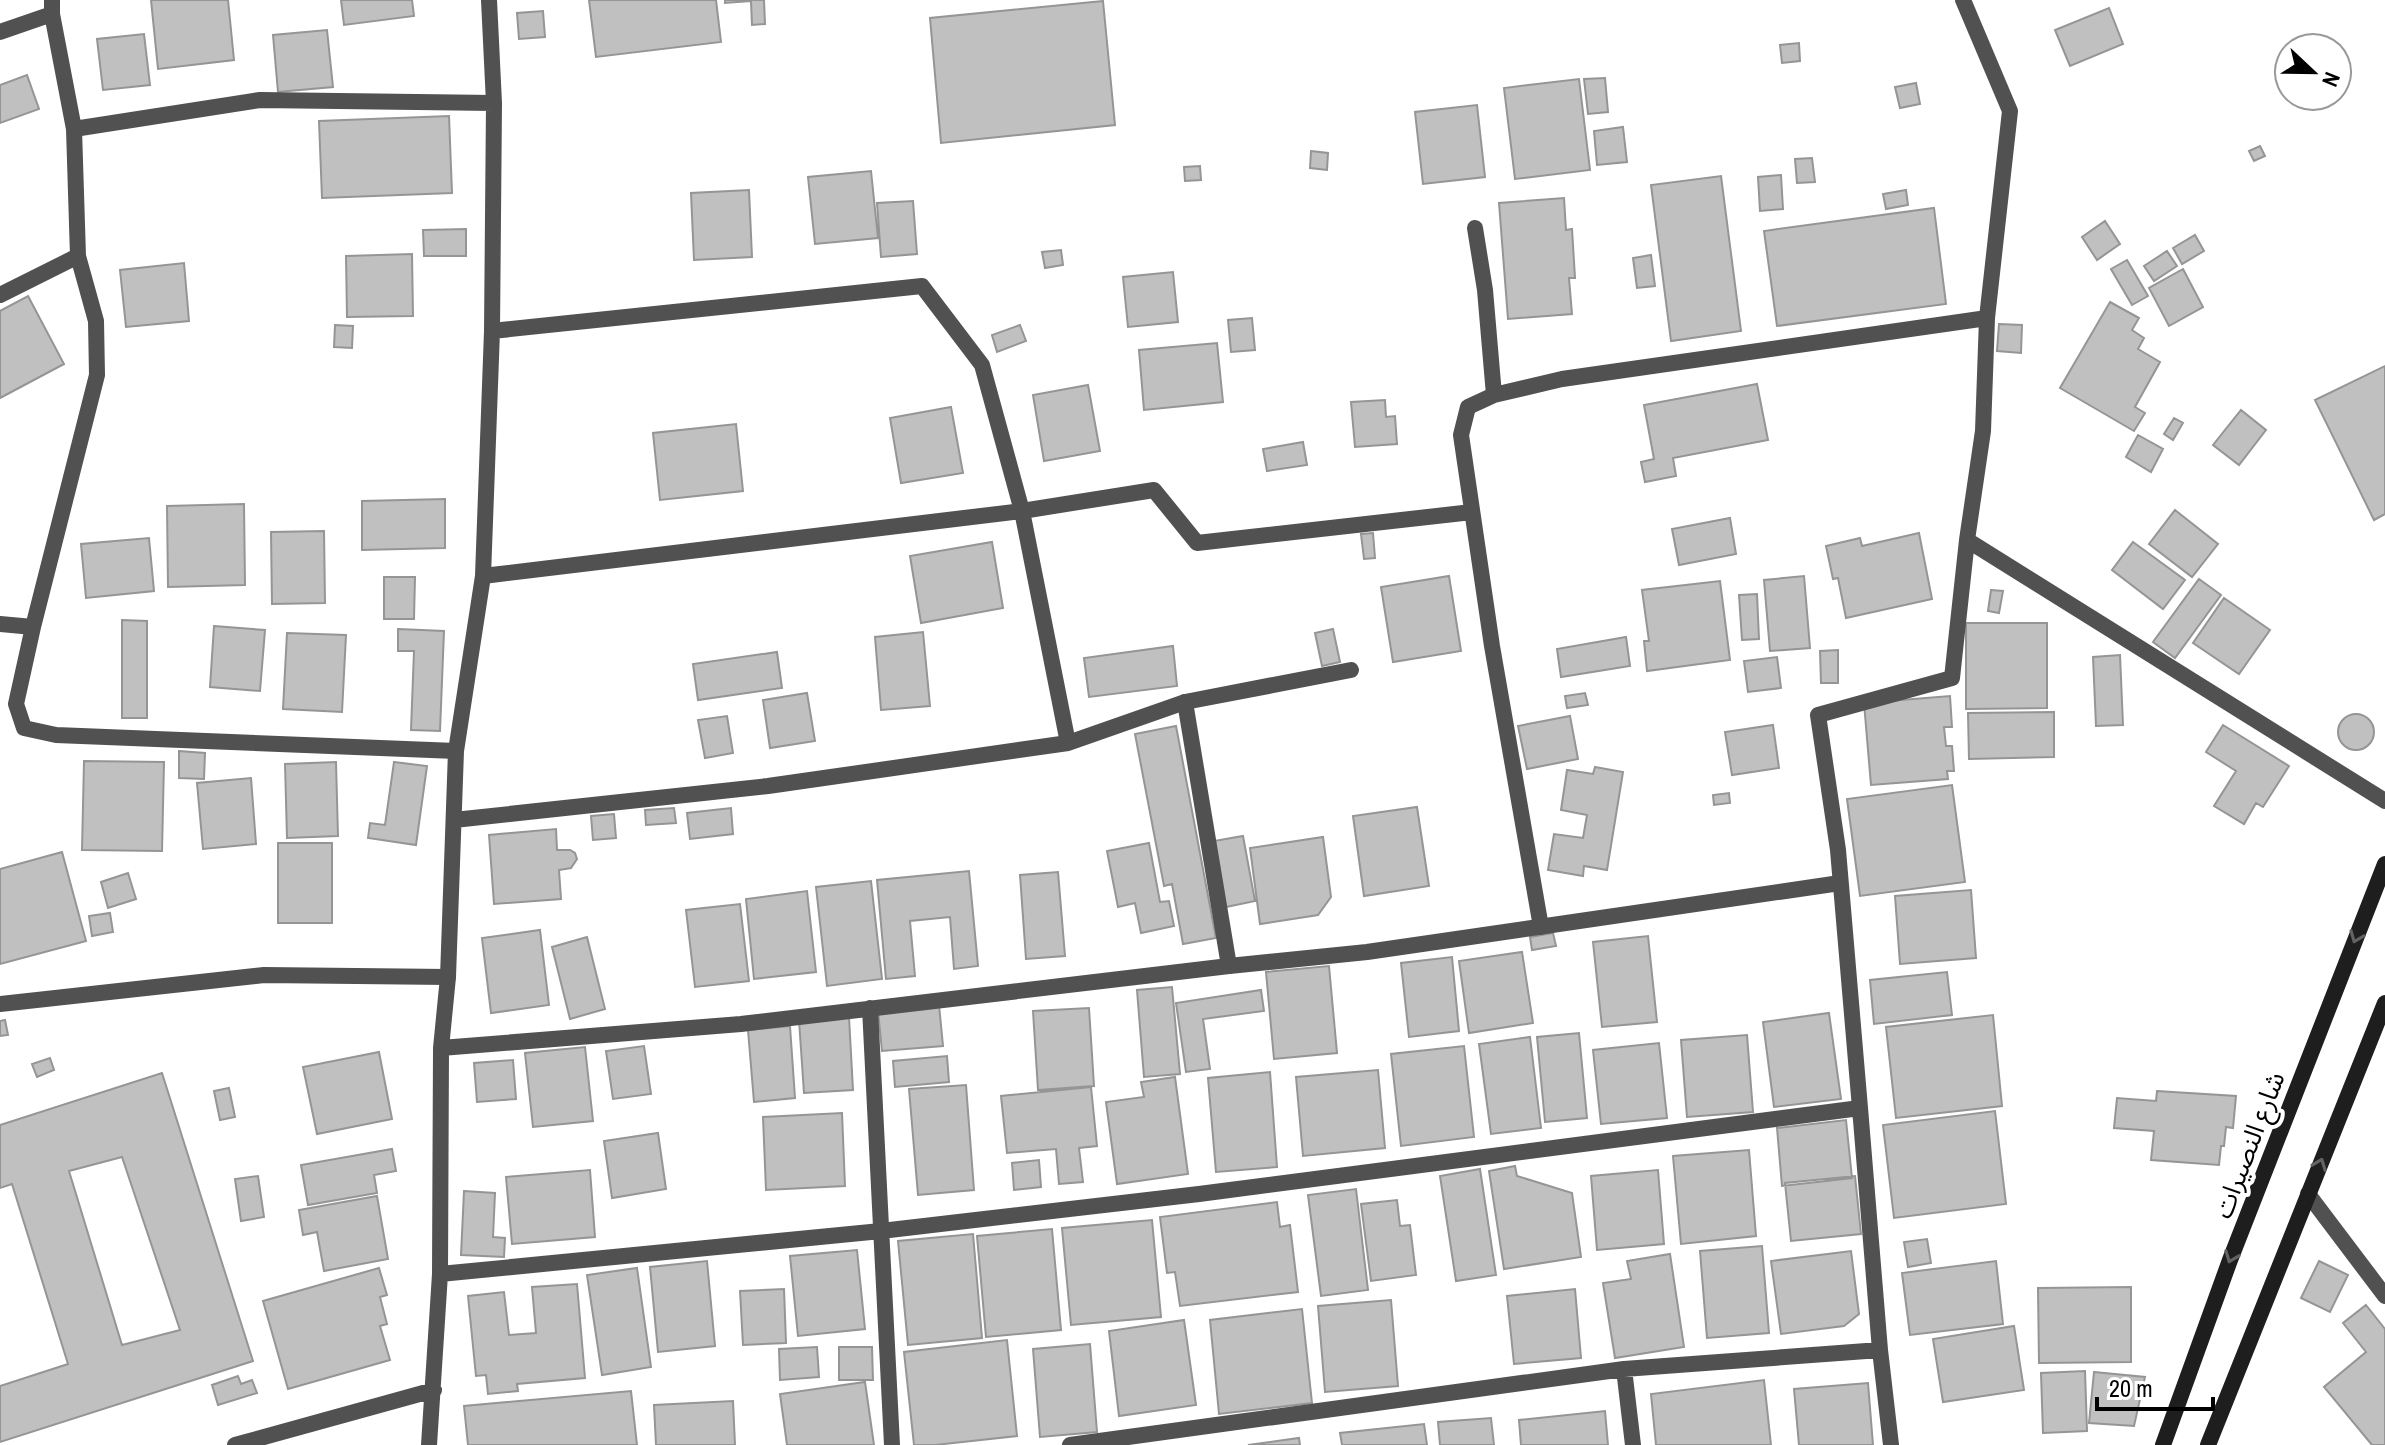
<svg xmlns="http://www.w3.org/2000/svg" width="2385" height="1445" font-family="'Archivo Narrow','Noto Sans Arabic',sans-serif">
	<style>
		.building { fill: #c0c0c0; stroke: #959595; stroke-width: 2; fill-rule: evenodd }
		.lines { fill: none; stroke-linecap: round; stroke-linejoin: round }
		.service { stroke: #515151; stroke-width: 16 }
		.minor { stroke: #515151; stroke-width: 16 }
		.secondary { stroke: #1e1e1e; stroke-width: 16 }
		.oneway { stroke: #626262 }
		.labels { text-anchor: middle; stroke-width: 8; stroke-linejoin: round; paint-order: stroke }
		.street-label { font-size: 26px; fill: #000; stroke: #fff }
	</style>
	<rect width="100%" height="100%" fill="#fff"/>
	<path class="building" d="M151,0h77l6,60 -76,9z
		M341,0h71l2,16 -70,9z
		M589,0h127l5,42 -125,15z
		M725,0h39l1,24 -13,1 -1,-24 -26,2z
		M1103,1l12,124 -174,18 -11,-125z
		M2109,8l14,36 -53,22 -15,-36z
		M543,11l2,26 -26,2 -2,-26z
		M327,30l6,57 -55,5 -5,-57z
		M144,34l6,51 -47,5 -6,-51z
		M1799,43l1,18 -18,2 -2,-18z
		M27,75l12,34 -39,14v-38z
		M1605,78l3,34 -20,2 -4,-35z
		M1579,79l11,91 -75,9 -11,-91z
		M1916,83l4,21 -20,4 -5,-21z
		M1477,105l8,72 -62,7 -8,-72z
		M449,116l3,77 -130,5 -3,-77z
		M1623,127l4,35 -30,3 -3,-34z
		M2260,146l5,10 -11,5 -5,-10z
		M1311,151l17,2 -1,17 -17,-2z
		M1812,158l3,24 -18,1 -2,-24z
		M1200,166l1,14 -16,1 -1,-14z
		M871,171l7,67 -63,6 -7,-67z
		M1781,175l2,34 -23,2 -2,-34z
		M1721,176l20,155 -70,10 -20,-156z
		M749,190l3,67 -58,3 -3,-67z
		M1906,190l2,15 -22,4 -3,-15z
		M1564,198l2,32 6,-1 3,49h-6l3,36 -64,5 -9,-116z
		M913,201l4,53 -36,3 -4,-54z
		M1934,208l12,96 -169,22 -13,-95z
		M2105,221l15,23 -23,16 -15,-23z
		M466,229v27h-42l-1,-26z
		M2195,235l9,16 -22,13 -9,-16z
		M1061,250l2,15 -18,3 -3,-16z
		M2167,251l10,15 -23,15 -10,-15z
		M412,254l1,62 -66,1 -1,-61z
		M1651,255l4,31 -18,2 -4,-30z
		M2127,260l21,36 -16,9 -21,-36z
		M184,263l5,58 -63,6 -6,-57z
		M2183,269l20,38 -34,19 -20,-38z
		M1173,272l5,50 -50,5 -5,-50z
		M28,296l36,68 -64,34v-87z
		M2110,302l29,16 -7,12 12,8 -6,11 22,13 -25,45 10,6 -11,18 -74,-43z
		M1252,318l3,32 -24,2 -3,-32z
		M1999,324l23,1 -1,28 -24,-2z
		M335,325l18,1 -1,22 -18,-1z
		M1020,325l6,16 -29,11 -5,-17z
		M1217,343l6,59 -79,8 -5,-60z
		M2385,366v148l-11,6 -59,-120z
		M1757,384l11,56 -95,18 3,18 -31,6 -4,-20 13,-3 -10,-54z
		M1088,385l12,66 -56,10 -11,-66z
		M1385,400l1,17 9,-1 2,28 -42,3 -4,-45z
		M951,407l12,66 -62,10 -11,-65z
		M2241,410l25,20 -27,35 -26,-20z
		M2174,418l9,5 -10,17 -9,-6z
		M736,424l7,67 -83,9 -7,-67z
		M2138,435l25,14 -12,23 -25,-15z
		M1303,442l4,23 -40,6 -4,-22z
		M445,499v49l-83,2v-49z
		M244,504l1,81 -77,2 -1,-81z
		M2175,510l43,34 -26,33 -43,-33z
		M1730,518l6,36 -57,11 -7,-36z
		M324,531l1,72 -53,1 -1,-72z
		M1373,533l2,25 -11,1 -3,-25z
		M1919,533l13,66 -86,19 -8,-40 -5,1 -7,-33 34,-8 2,8z
		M149,538l5,53 -68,7 -5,-54z
		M992,542l11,66 -82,15 -11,-67z
		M2133,542l52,38 -22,29 -51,-39z
		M1449,576l12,75 -68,11 -12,-75z
		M1804,576l6,72 -40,3 -6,-71z
		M384,577h31l-1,42h-30z
		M2199,579l22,16 -46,63 -22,-16z
		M1720,581l10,79 -83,11 -3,-30h5l-7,-51z
		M1991,590l12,1 -4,22 -11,-2z
		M1757,594l2,45 -17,1 -3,-45z
		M2224,598l46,32 -31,44 -46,-31z
		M122,620l25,1v97h-25z
		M1966,623h81v85l-81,1z
		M214,626l51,4 -5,61 -50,-4z
		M398,629l46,2 -4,100 -29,-1 3,-79h-16z
		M1333,629l7,33 -18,4 -7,-33z
		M923,632l7,74 -49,4 -6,-73z
		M287,633l59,2 -4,77 -59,-3z
		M1626,637l4,29 -69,11 -4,-28z
		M1173,646l4,40 -88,11 -5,-39z
		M1838,650v33h-17l-1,-32z
		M777,652l5,36 -84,12 -5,-36z
		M2120,655l3,70 -27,1 -3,-69z
		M1777,657l4,31 -33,4 -4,-31z
		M807,693l8,48 -45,7 -7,-48z
		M1585,693l3,12 -21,3 -2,-12z
		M1950,696l2,31h-8l2,19h6l2,25h-7l1,8 -77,6 -7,-82z
		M2054,712v45l-85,2 -1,-46z
		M2338 732a18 18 0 1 1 36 0a18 18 0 1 1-36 0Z
		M727,716l6,37 -28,5 -7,-38z
		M1570,716l8,43 -51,10 -9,-43z
		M1773,725l6,43 -47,7 -7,-43z
		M2223,725l66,41 -26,41 -7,-4 -12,21 -30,-18 22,-35 -30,-19z
		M1176,726l40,212 -33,6 -11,-60 -8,2 -29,-152z
		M179,751l26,2 -1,26 -25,-1z
		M84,761l80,1 -2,89 -80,-1z
		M336,762l2,74 -51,2 -2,-74z
		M394,762l33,4 -11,79 -48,-7 2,-15 15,2z
		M1595,767l28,5 -16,98 -23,-4 -1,10 -35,-6 6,-36 29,4 4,-23 -26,-5 6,-40 26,4z
		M251,778l5,66 -53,5 -6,-66z
		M1952,785l13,97 -105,14 -13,-97z
		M1729,793l1,10 -16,2 -1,-10z
		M1417,807l12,79 -65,10 -11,-80z
		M674,808l2,15 -30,2 -1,-15z
		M731,808l2,26 -43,5 -3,-26z
		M614,814l2,24 -23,2 -2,-24z
		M556,829l1,21h13l5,3 2,6 -6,9 -12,2 2,29 -67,5 -5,-69z
		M1243,836l12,65 -29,6 -12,-66z
		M1323,837l8,60 -13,18 -58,9 -10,-76z
		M278,843h54v80h-54z
		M1149,843l11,59 9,-1 5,25 -33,7 -6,-30 -17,4 -11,-56z
		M62,852l24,89 -86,23v-95z
		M969,871l9,95 -24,3 -4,-52 -40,4 5,55 -29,3 -9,-99z
		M1058,872l7,84 -39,3 -6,-84z
		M128,873l8,26 -28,9 -7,-26z
		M871,881l11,98 -55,7 -11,-99z
		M1971,890l5,68 -76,6 -5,-68z
		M807,891l9,81 -62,7 -8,-80z
		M740,904l9,77 -54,6 -9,-77z
		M110,913l3,19 -21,4 -3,-20z
		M540,930l9,75 -58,8 -9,-75z
		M1553,933l3,13 -24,4 -2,-13z
		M1648,936l9,86 -55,5 -9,-85z
		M587,937l18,72 -35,10 -18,-72z
		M1522,952l11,71 -64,10 -10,-72z
		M1452,957l7,74 -50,6 -8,-74z
		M1329,966l8,87 -63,6 -8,-87z
		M1947,972l5,43 -78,9 -4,-44z
		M1172,987l8,87 -36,3 -7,-87z
		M1261,990l3,21 -61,8 7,50 -24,3 -10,-69z
		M939,1005l4,41 -61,5 -4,-40z
		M1089,1008l5,78 -56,4 -5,-79z
		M1829,1013l12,86 -67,8 -11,-85z
		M1993,1015l9,91 -106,12 -10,-91z
		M849,1017l4,73 -49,3 -5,-73z
		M5,1020l3,15 -8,1v-15z
		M790,1026l5,72 -41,4 -6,-72z
		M1579,1033l8,85 -42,4 -8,-85z
		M1747,1035l6,77 -66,5 -6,-77z
		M1530,1037l11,91 -50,6 -12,-90z
		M1659,1043l8,75 -66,6 -8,-74z
		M644,1046l7,48 -38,5 -7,-48z
		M1464,1046l10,91 -73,9 -10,-92z
		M585,1047l8,74 -60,6 -8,-74z
		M379,1052l13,67 -75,15 -14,-67z
		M947,1056l2,26 -54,5 -2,-26z
		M50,1058l4,12 -17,7 -5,-13z
		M513,1060l3,39 -39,3 -3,-39z
		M1378,1070l7,78 -82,8 -7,-79z
		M1270,1072l7,95 -61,5 -8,-94z
		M162,1073l91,288 -253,81v-56l68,-22 -56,-180 -12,4v-63zM122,1157l58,173 -58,15 -53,-174z
		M1175,1077l13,97 -71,10 -11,-82 38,-5 -3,-15z
		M966,1085l8,105 -56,5 -9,-106z
		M1091,1087l6,59 -18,2 4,34 -24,2 -3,-35 -49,4 -6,-57z
		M229,1088l6,29 -15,3 -6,-29z
		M2157,1091l79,5 -3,32 -7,-1 -2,19h-3l-2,19 -68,-5 3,-29 -40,-3 3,-30 39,3z
		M1995,1111l11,93 -112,14 -11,-93z
		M842,1113l3,73 -79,4 -3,-73z
		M1846,1120l6,58 -70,8 -5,-58z
		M658,1133l8,56 -54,9 -8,-57z
		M392,1149l4,22 -22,4 3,18 -69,12 -7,-40z
		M1749,1150l7,86 -75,8 -8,-88z
		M1039,1160l2,27 -27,3 -2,-27z
		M1515,1166l2,10 55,17 9,64 -77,12 -15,-98z
		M1480,1169l16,106 -40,6 -16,-105z
		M590,1170l5,67 -83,7 -6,-67z
		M1658,1170l6,74 -67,6 -6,-74z
		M258,1176l6,41 -23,4 -6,-42z
		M1855,1176l6,58 -70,7 -6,-58z
		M1356,1189l12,101 -47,6 -13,-101z
		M464,1191l31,2 -2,44 12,1 -1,19 -43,-2z
		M377,1196l11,63 -64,12 -7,-39 -14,3 -4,-25z
		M1397,1200l3,26 10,-1 6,50 -45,6 -10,-77z
		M1277,1202l3,25 10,-2 8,67 -118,14 -5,-34 -8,1 -7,-56z
		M1152,1220l9,97 -90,8 -9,-97z
		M1052,1229l9,101 -75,7 -9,-101z
		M973,1234l9,104 -74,7 -10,-104z
		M1927,1239l4,24 -23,4 -4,-25z
		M1762,1246l7,87 -62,5 -7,-87z
		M857,1250l8,79 -67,7 -8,-80z
		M1851,1251l8,63 -15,12 -63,8 -10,-73z
		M1670,1254l14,93 -69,11 -12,-75 28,-4 -4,-18z
		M707,1261l8,85 -57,6 -8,-85z
		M1996,1261l7,63 -93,11 -8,-62z
		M2319,1261l29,14 -18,37 -29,-14z
		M379,1268l8,27 -7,2 7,27 -7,2 10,34 -102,29 -25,-88z
		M637,1268l14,99 -49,8 -15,-100z
		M577,1284l8,94 -68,6 1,7 -30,3 -2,-19 -10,1 -8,-80 36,-4 5,43 27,-2 -4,-46z
		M2131,1287v75l-92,1 -1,-75z
		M784,1289l2,54 -43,2 -3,-54z
		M1575,1289l6,69 -67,6 -7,-68z
		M1391,1300l7,86 -73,6 -7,-86z
		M2366,1305l19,24v116h-13l-48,-58 42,-35 -23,-29z
		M1302,1309l10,94 -93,11 -9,-94z
		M1184,1320l12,85 -77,11 -10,-85z
		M2014,1326l10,64 -81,12 -10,-63z
		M1007,1340l10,96 -82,9h-21l-10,-93z
		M1090,1344l7,88 -57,5 -7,-88z
		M817,1347l2,30 -39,3 -1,-31z
		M839,1347h33l1,33h-34z
		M2085,1371l2,60 -44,2 -2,-60z
		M2094,1372l51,5 -11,49 -45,-3z
		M238,1376l3,8 11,-4 5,13 -39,12 -6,-20z
		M1764,1380l7,65h-115l-5,-51z
		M865,1382l9,63h-87l-7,-51z
		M1868,1383l5,62h-74l-5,-56z
		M631,1391l6,54h-169l-4,-39z
		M733,1401l2,44h-79l-2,-40z
		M1605,1411l3,34h-87l-2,-25z
		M1491,1418l3,27h-54l-2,-23z
		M1424,1424l3,21h-85l-2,-12z
		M1299,1438l1,7h-52z"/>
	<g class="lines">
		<path class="service" d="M1185,702l44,264
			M0,1004l264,-29 184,2"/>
		<path class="minor" d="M52,0v14l22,115 4,127 18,65 1,54 -64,252 -17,77 8,24 32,7 400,16
			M0,32l52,-18
			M74,129l186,-29 234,3
			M1475,228l10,62 9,105 68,-16 425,-61
			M0,295l78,-39
			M492,331l430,-45 60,79 40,146 46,232
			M1494,395l-26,12 -7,28 31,211 49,281
			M1967,540l418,261
			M483,576l539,-65 132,-21 43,53 275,-31
			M0,624l33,3
			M454,820l314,-34 300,-43 117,-41 166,-32
			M870,1008l22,437
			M441,1048l300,-24 488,-58 138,-14 473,-69
			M1860,1108l20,242
			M2308,1194l77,102
			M440,1274l441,-43 318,-37 661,-86 -22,-258 -20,-135 134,-37 15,-138 16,-109 4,-113 23,-207 -47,-111
			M1624,1369l9,76
			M235,1445l199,-55
			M429,1445l11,-171 1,-226 7,-71 8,-226 27,-175 9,-245 2,-228 -5,-103
			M1070,1445l554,-76 256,-19 11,95"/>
		<path class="secondary" d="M2163,1445l67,-185 155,-396
			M2208,1445l177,-442"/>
	</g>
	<defs><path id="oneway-chevron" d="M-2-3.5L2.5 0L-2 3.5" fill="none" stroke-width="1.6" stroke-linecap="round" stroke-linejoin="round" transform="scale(2)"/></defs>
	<g class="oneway">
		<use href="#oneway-chevron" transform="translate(2356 937) rotate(112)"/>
		<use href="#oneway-chevron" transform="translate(2320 1164) rotate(-69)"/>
		<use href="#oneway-chevron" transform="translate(2231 1257) rotate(111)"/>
	</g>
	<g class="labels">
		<g class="street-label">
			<text transform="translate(2249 1145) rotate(-69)" y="9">شارع النصيرات</text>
		</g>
	</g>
	<g transform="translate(2313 72) rotate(112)"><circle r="38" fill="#ffffff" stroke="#999999" stroke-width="2"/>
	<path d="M0-6L14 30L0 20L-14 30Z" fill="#000000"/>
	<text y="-12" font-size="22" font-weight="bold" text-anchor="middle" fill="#000000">N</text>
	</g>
	<path d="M2097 1397v12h116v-12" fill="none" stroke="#000000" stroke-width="4"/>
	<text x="2109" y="1397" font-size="24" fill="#000000" stroke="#ffffff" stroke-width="6" paint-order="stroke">20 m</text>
</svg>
